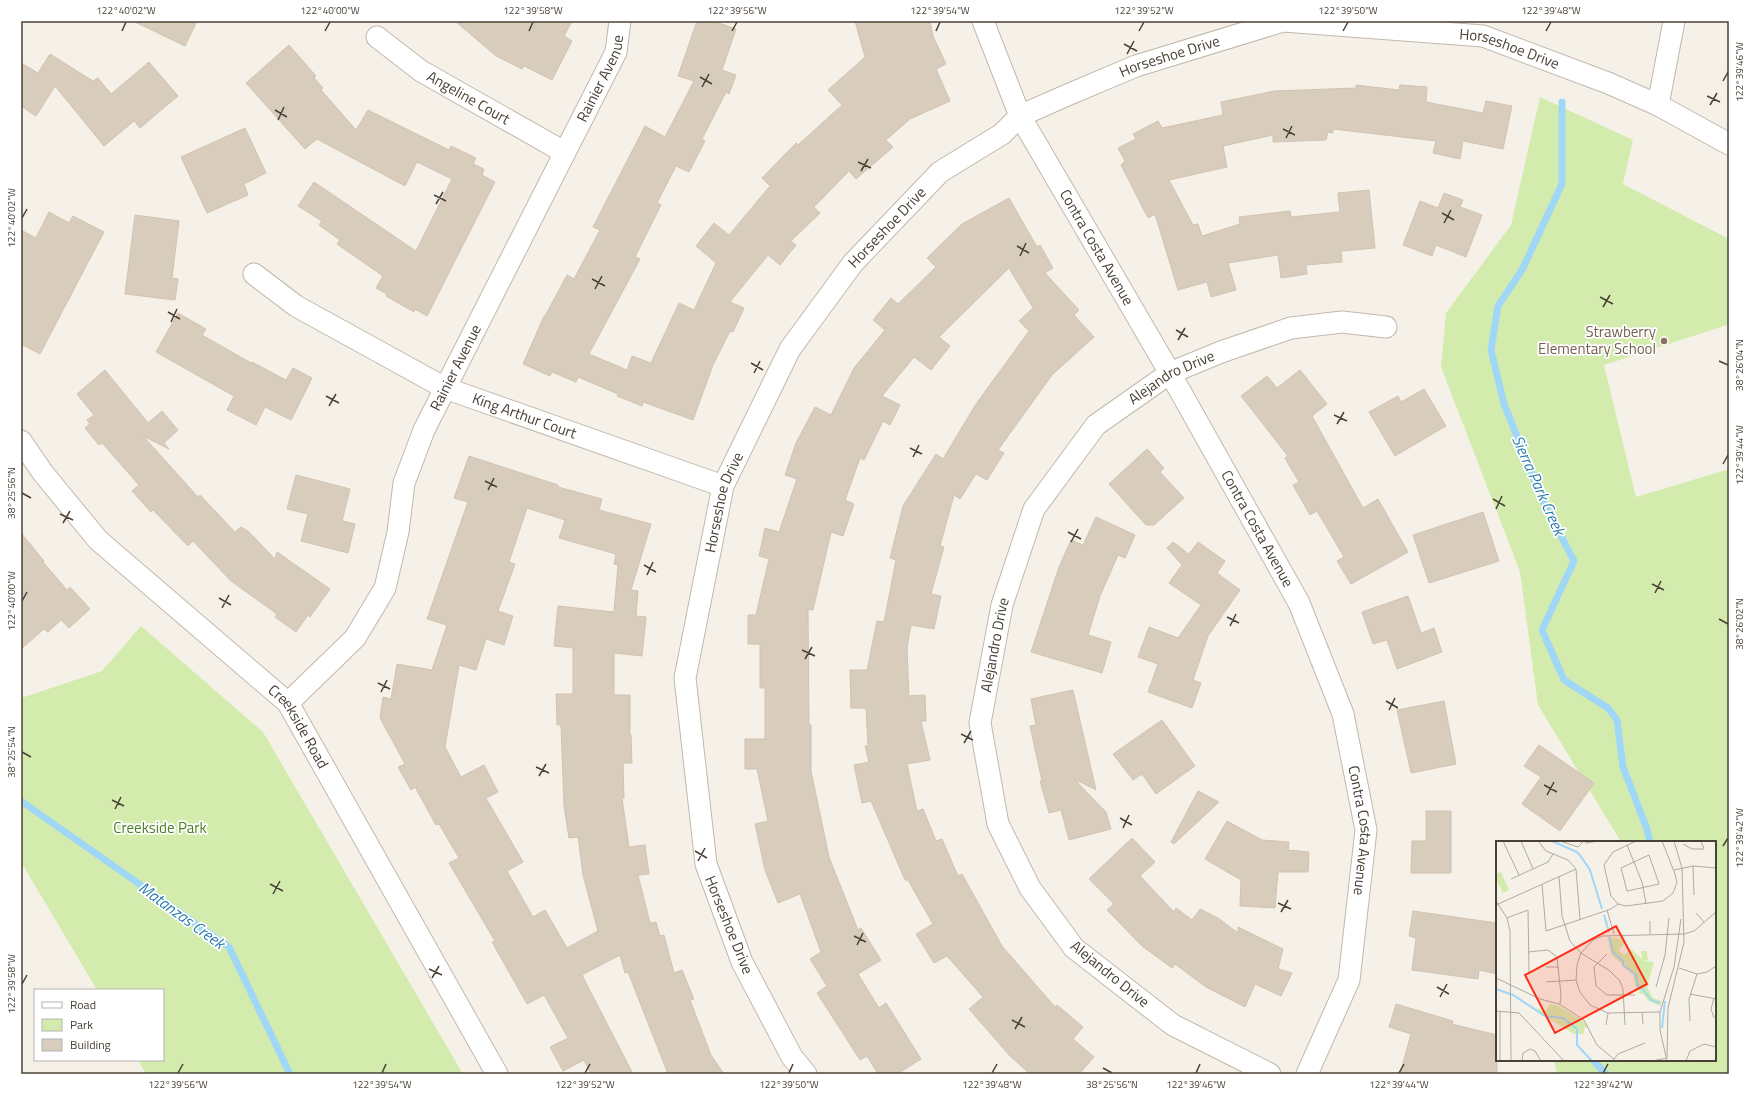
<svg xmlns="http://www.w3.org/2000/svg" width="1750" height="1095" font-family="'Titillium Web',sans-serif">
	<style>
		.green { fill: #d3ecae }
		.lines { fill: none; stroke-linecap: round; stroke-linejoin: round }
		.stream { stroke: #a1d7f6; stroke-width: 7 }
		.building { fill: #d8ccbd; stroke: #d3c3af; fill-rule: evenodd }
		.minor-casing { stroke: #c2b8aa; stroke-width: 23 }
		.minor { stroke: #fff; stroke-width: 21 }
		.ticks { fill: none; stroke: #494136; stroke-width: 1.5 }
		.education-dot { fill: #8d6e63; stroke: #fff; stroke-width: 1.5 }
		.labels { text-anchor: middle; stroke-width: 3.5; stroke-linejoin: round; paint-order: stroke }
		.street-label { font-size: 15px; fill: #494136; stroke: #fff }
		.education-label { font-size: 15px; fill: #785e54; stroke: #fff; text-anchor: end }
		.park-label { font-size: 15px; fill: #4c8024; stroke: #fff }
		.water-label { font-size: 16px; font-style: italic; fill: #2479ad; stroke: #fff }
		.inset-river { fill: none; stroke: #a1d7f6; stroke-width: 2 }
		.inset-road { fill: none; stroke: #b0aba1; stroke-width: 1 }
		.view { fill: #ff2d15; fill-opacity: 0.15; stroke: #ff2d15; stroke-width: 2 }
		.inset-edge { fill: none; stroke: #494136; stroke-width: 2 }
		.neatline { fill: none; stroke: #494136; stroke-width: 1.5 }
		.ticks-label { font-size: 10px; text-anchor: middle; fill: #494136 }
	</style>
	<rect width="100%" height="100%" fill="#f5f1e8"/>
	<path class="green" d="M1540,97l93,43 -10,44 106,55v81l-2,5 -123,40 32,132 93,-28v605h-172l-3,-14h161v-218h-94l-83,-137 -18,-133 -79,-205 5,-54 65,-88z
		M141,626l122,106 200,342h-317l-8,-14h25v-70h-66l-76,-128v-164l81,-27z"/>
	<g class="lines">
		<path class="stream" d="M1562,102v82l-40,86 -24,36 -7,44 13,54 39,97 31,60 -32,69 22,50 44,28 9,12 6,47 24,62 3,13
			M21,801l208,146 61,127
			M1593,1060l13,14"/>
	</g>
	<path class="building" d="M133,21h64l-12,25z
		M455,21h117l-8,15 8,5 -20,39 -28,-14 -2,3 -26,-13z
		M697,21h16l23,8 -14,41 14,5 -7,19 -3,-2 -24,47 3,2 -16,31 -13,-6 -19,37 4,2 -26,52 5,2 -51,95 38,16 5,-14 19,7 28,-60 15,7 22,-47 -20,-17 18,-23 15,12 41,-49 -8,-8 34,-35 2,2 44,-40 -14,-15 37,-33 -10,-36h75l3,15 13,28 -10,5 14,32 -40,18 -24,21 7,7 -37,32 -7,-8 -35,36 6,6 -29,28 5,4 -16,20 -12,-10 -38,47 14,6 -11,24 -3,-1 -17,34 -20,55 -50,-18 -1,4 -25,-10 1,-2 -40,-17 -2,5 -24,-10 -2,4 -27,-12 21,-48h1l22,-41 7,4 26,-49 -7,-3 52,-101 20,11 29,-56 -16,-5z
		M289,45l27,31 -2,2 9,10 -2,2 35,40 12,-20 81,40 2,-4 25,12 -3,6 11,5 -2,6 13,7 -68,134 -12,-7 -1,3 -28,-16 1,-2 -11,-6 7,-12 -46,-32 3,-4 -21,-15 3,-4 -24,-15 16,-24 102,69 36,-72 -35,-17 -12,24 -88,-47 -12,10 -59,-66z
		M50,54l43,27 5,-3 13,16 38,-32 29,34 -38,32 -6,-7 -30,25 -49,-60 -19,30 -15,-10v-43l17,10z
		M1356,85l43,5 1,-5 27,2 -1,15 57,11 3,-12 26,5 -9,43 -40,-8 -3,18 -27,-6 3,-12 -103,-12v4l-5,-1 -2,8 -53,2v-7l-50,11 4,21 -58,13 24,45 5,-1 4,12 38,-12 -1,-7 51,-6 1,6 49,-5 -2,-19 31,-3 6,58 -34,3 1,11 -36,3 1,9 -26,4 -3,-23 -50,8 8,27 -25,7 -4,-15 -29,8 -23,-76 -7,4 -27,-53 4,-4 -7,-13 18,-9 -3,-5 25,-13 4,7 61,-13 -2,-13 53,-11 82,-3z
		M245,128l21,45 -22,11 4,11 -41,18 -26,-56z
		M1444,193l19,7 -3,7 22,8 -16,42 -30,-12 -4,11 -29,-11 17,-44 18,7z
		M1009,198l28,49 3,-2 13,23 -8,5 34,37 -5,5 20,22 -42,38 -54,75 6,3 -17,27 -11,-6 -16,25 -6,-4 -14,51 4,1 -13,47 10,2 -7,33 -23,-4 -4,23 2,48 16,-1 1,26h-5l9,39 -23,4 10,47 6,-2 13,32 6,-2 16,37 4,-2 40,72 53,61 2,-2 26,22 -10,12 21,18 -15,17h-49l-20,-18 -41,-47 14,-12 -36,-41 -13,7 -18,-29 17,-10 -25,-44h-3l-34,-79 -9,2 -8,-38 15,-3 -4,-16h3l-2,-38h-15l-1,-38h17l10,-49 7,1 12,-62 -6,-2 13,-52 33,-52 7,5 33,-55 53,-73 -10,-10 14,-13 -24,-40 -70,69 11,9 -19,24 -17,-13 -32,39 18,9 -10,20 -7,-4 -19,39 -4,-2 -15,42 9,4 -11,32 -12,-4 -18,78 -5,-1 1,116h2v46l18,86 29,73 3,-2 20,32 -23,14 21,34 7,-5 35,56 -24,15h-19l-11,-18 -7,4 -43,-67 10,-7 -17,-27 11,-7 -21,-58 -22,9 -13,-33 -10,-46 13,-3 -11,-52h-12v-30h20v-51h-5v-44h-12v-29h8l13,-56 -10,-3 6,-28 14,4 18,-53 -12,-4 11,-32 19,-36 16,8 23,-47 31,-38 -12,-10 18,-22 7,6 38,-37 -9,-9 35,-34z
		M49,212l20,11 4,-7 31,16 -64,122 -19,-10v-114l15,8z
		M135,215l44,6 -7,57 6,1 -3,21 -50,-6z
		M178,313l28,16 -4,6 49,28 1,-1 34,18 7,-12 19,10 -21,42 -26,-13 -9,18 -29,-15 7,-14 -78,-44z
		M105,370l43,53 14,-12 16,19 -14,13 5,6 -26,-13 55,61 2,-2 35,37 6,-5 8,5 26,27 2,-7 53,37 -20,28 -2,-2 -12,17 -21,-15 2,-3 -46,-33 -38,-40 -5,5 -35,-36 -2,2 -19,-21 7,-6 -37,-42 -3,2 -14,-17 5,-4 -3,-4 7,-5 -17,-21z
		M1300,370l27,34 -15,12 51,92 15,-9 30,53 -57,32 -14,-23 7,-4 -27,-46 -7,4 -17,-30 6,-3 -14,-24 3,-2 -47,-60 26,-20 10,12z
		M1424,389l22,37 -51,30 -26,-44 29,-16 3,6z
		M1147,449l17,19 -4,4 24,26 -30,27h-8l-37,-41z
		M469,456l89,29v2l44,12 -3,11 52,14 -20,66 7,1 -2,25 10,1 -4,39 -28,-3v42h16v40h1l1,28h-9l1,35h-2l7,49 16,-2 4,29 -11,1 12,48 6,-1 4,14 4,-1 10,38 8,-3 12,29 -4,1 21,55 13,19h-56l-40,-102 -3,1 -5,-18 -38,20 51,99h-42l-7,-14 -21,11 -13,-24 18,-9 -24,-43 -17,9 -35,-62 3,-1 -46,-78 10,-5 -20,-34 -3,1 -21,-38 -4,3 -13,-23 7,-3 -25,-46 3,-21 8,2 6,-35 35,6 15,-45 -20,-6 41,-117 -14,-4zM527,508l38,12 -6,18 57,16 -2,10 4,1 -4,47 -56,-6 -4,40 19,2v46h-17l1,31h4l3,81 5,32 9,-1 5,38 15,56 -31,17 -22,-38 -12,7 -26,-46 16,-9 -37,-64 12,-6 -14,-27 -23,12 -16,-30 14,-82 17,5 10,-31 18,6 9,-29 -15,-5 17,-47 -6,-2z
		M296,475l54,14 -8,32 13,3 -7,29 -47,-12 7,-27 -21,-5z
		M1483,512l16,49 -70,22 -16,-48z
		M1096,517l39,18 -10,23 -7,-3 -18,41 -12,39 23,7 -9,31 -71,-21 28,-85 12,-27 12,5z
		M21,533l23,28 -1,1 24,28 3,-3 20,22 -21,19 -8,-8 -13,12 -4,-3 -23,20z
		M1173,542l16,12 9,-12 27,19 -8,12 23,17 -32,46 -15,44 8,3 -9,25 -44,-16 10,-28 -20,-7 11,-30 29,11 23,-33 -32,-22 13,-18 -15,-17z
		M1408,596l13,37 13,-5 8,24 -45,17 -10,-29 -14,4 -11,-32z
		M1073,690l23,100 -22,-11 32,33 5,17 -42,11 -8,-30 -12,3 -9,-32h2l-12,-55 6,-1 -5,-26z
		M1444,701l12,63 -45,9 -14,-63z
		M1162,720l33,46 -39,28 -14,-20 -9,6 -20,-26z
		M1539,745l55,38 -34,48 -38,-27 19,-27 -17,-11z
		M1198,791l21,11 -45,42 -3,-2z
		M1426,811h25v62h-40l1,-32h14z
		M1227,821l35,19 27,2 -1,8 21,2 -1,20h-30l-3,36 -35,-2 1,-26 -36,-21z
		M1132,838l23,24 -15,14 34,36 2,-4 16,12 8,-11 18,9 20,15v-6l45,22 -5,20 14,4 -11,23 -26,-12 -10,23 -39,-20 -31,-23 -3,4 -30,-22 -35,-36 7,-6 -25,-25z
		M1413,911l84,12v51l-18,-4 -1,9 -66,-9 4,-32 -7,-2z
		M1396,1004l57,17 -1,3 45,11v39h-97l11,-40 -22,-7z"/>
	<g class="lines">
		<g class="minor-casing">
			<g id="minor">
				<path id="s1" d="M983,21l37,95 150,257 129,230 44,111 23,116 -17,150 -42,94"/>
				<path id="s2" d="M377,37l44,34 143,81"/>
				<path d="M1658,105l16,-84"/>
				<path id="s3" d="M254,274l42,32 149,82 278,98"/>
				<path id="s4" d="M21,441l22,32 55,67 190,163 209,371"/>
				<path id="s5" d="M288,703l67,-65 30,-50 13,-56 6,-49 20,-53 192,-378 4,-31"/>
				<path id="s6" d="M806,1074l-14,-17 -50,-95 -36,-98 -21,-186 38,-192 67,-137 63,-86 87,-91 62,-38 18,-18 45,-20 71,-30 147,-45 200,15 125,47 50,22 71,39"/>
				<path id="s7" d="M1270,1074l-97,-49 -99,-77 -44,-60 -32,-64 -18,-101 22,-118 32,-96 62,-84 74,-52 51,-21 70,-24 51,-6 44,5"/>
			</g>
		</g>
		<use href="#minor" class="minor"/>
	</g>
	<path class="ticks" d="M122,31l4,-9M325,31l5,-9M529,31l4,-9M732,31l5,-9M936,31l4,-9M1139,31l5,-9M1343,31l5,-9M1546,31l5,-9M1124,44l13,7M1127,54l7,-13M700,77l12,7M1723,81l5,-9M702,87l7,-13M1707,96l13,6M1710,105l7,-12M275,110l12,7M278,120l6,-13M1283,129l12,6M1286,138l6,-12M858,162l13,6M861,171l7,-12M434,195l12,6M436,204l7,-12M1442,213l12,7M22,218l5,-9M1444,223l7,-13M1017,246l12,7M1020,256l6,-13M592,279l13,7M595,289l7,-13M1600,297l13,7M1603,307l7,-12M168,312l12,7M171,322l6,-13M1176,330l12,7M1178,340l7,-12M1719,361l9,4M751,363l12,7M754,373l6,-12M326,396l13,7M329,406l7,-12M1334,415l13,6M1337,424l7,-12M910,448l12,6M913,457l6,-12M1723,464l5,-9M485,481l12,6M488,490l6,-12M22,493l9,5M1493,499l12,7M1496,509l6,-13M60,514l13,6M63,523l7,-12M1068,532l13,7M1071,542l7,-13M644,565l12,7M647,575l6,-13M1652,584l12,6M1655,593l6,-12M219,598l12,7M22,601l5,-9M222,608l7,-13M1227,617l12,6M1719,619l9,5M1230,626l6,-12M802,650l13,6M805,659l7,-12M378,683l12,6M381,692l6,-12M1386,701l12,7M1389,710l6,-12M961,734l12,6M964,743l7,-12M22,752l9,5M536,767l13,6M539,776l7,-12M1544,785l13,7M1547,795l7,-13M112,800l12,6M115,809l6,-12M1120,818l12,7M1123,828l6,-13M1723,846l5,-8M695,851l12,7M698,861l7,-13M270,884l13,7M273,894l7,-13M1278,903l13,6M1281,912l7,-12M854,936l12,6M857,945l6,-12M429,969l13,6M432,978l7,-12M22,984l5,-9M1437,987l12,7M1440,997l7,-13M1012,1020l13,7M1015,1029l7,-12M1103,1068l9,5M178,1073l5,-9M382,1073l4,-9M585,1073l5,-9M789,1073l4,-9M992,1073l5,-9M1196,1073l4,-9M1399,1073l5,-9M1603,1073l5,-9"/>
	<circle class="education-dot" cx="1664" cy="341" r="4"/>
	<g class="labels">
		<g class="street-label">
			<text dy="5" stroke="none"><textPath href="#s6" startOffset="1609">Horseshoe Drive</textPath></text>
			<text dy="5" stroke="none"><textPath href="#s6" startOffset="1261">Horseshoe Drive</textPath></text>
			<text dy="5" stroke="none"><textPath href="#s5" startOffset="709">Rainier Avenue</textPath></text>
			<text dy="5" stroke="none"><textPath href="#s2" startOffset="110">Angeline Court</textPath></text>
			<text dy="5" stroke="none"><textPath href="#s6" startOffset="925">Horseshoe Drive</textPath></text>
			<text dy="5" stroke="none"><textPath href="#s1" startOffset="254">Contra Costa Avenue</textPath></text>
			<text dy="5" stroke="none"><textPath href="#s5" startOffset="385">Rainier Avenue</textPath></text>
			<text dy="5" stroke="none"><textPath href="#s7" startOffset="898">Alejandro Drive</textPath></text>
			<text dy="5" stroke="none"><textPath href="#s3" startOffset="307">King Arthur Court</textPath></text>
			<text dy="5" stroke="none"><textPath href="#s6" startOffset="601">Horseshoe Drive</textPath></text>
			<text dy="5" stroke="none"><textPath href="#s1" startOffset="578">Contra Costa Avenue</textPath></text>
			<text dy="5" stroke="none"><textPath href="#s7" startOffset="562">Alejandro Drive</textPath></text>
			<text dy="5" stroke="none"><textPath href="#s4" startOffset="401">Creekside Road</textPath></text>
			<text dy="5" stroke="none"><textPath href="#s1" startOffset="901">Contra Costa Avenue</textPath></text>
			<text transform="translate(729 925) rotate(68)" y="5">Horseshoe Drive</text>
			<text transform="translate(1110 974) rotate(39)" y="5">Alejandro Drive</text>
		</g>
		<g class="education-label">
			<text x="1656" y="337">Strawberry<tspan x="1656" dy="17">Elementary School</tspan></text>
		</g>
		<g class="park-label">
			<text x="160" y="833">Creekside Park</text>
		</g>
		<g class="water-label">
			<text transform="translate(1539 485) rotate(66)" y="6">Sierra Park Creek</text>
			<text transform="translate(182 915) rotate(36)" y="6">Matanzas Creek</text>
		</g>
	</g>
	<g transform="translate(1496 841)">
		<rect width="220" height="220" fill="#f5f1e8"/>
		<path d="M5,31l8,18 -6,3 -7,-13v-6zM112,96l16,2v5l-5,6 5,5 7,-6 11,10 -1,-8h6l1,9h-5l11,2 -7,25 6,11 9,3 -2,5 -11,-5 -6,-7 -6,-1 3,-1 -5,-6 -2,-12 -22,-20zM54,163l9,2 24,15 5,5 -4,2v6h-10l-36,-22v-4l7,4z" fill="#d3ecae"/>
		<path class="inset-river" d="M56,0l25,11 5,6 8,12 12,39M108,74l5,17M113,96l4,15 10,9v4l13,10 2,11 4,2 9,12 9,3M0,148l17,6 32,21 18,2 14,11v16l15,16M166,187l3,-27"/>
		<path class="inset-road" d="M7,0l16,34M25,0l12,28M42,0l8,10 22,9 8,9 4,50M64,0l18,6 6,-6M140,0l-23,11 -9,13 7,31 7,8 8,2 37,-5 10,-8 4,-11 -2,-8 -13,-33M89,2l14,-2M187,3l9,5h12l-3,-8M131,4l15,37 4,22M153,14l10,29 -32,7 -6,-23zM197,25l1,29M178,29l19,-4 23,2M63,35l3,40 8,25 11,12 29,18 10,10 3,8 2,36M15,38l37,-17 5,-8M46,43l4,47 65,-22 7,-5M0,60l11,17 3,13 1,130M0,64l80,-36M111,69l7,24M200,72l8,9M11,77l21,-8 1,62M154,80v13M32,111l20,-2 9,7 4,38 -1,9M111,113l-13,13 2,19 11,9h28M50,126h13M183,127l18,6 10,-2 9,-6M0,137l44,21 19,5 25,16 13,25 19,16M50,141l30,-2M160,146l9,-32 4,-37M194,153l26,5M218,157l-3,11 3,9M0,170l23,2 45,48M4,170v50M146,171l1,12M164,171l-52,1 -18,-8 -10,-13 -4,-12 1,-15 4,-12 12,-13 10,-4 81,-2 10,-3 22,-19M194,180l-1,-22 8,-25M110,184l2,-12M171,217l1,-50 16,-66 -2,-74 -8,-27M118,218l4,-5 27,-11M26,220l1,-8 7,-4 5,2 6,10M156,220l15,-3M171,220l-7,-31v-18l14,-45 7,-48M190,220l4,-10 14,-7 12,3"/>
		<path class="view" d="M120,85l31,58 -92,49 -30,-58z"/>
		<rect width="220" height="220" class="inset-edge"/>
	</g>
	<rect width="1750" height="1095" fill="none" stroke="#ffffff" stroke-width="44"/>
	<rect x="34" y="989" width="130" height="72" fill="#ffffff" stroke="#b6b3af"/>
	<rect x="42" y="1002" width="20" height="6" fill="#ffffff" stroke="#b6b3af"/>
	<text x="70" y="1009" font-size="12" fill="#494136">Road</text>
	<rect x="42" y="1019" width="20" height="12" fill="#d3ecae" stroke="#b6b3af"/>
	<text x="70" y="1029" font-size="12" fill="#494136">Park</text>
	<rect x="42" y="1039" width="20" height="12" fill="#d8ccbd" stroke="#b6b3af"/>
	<text x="70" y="1049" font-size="12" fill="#494136">Building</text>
	<rect x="22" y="22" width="1706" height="1051" class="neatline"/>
	<g class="ticks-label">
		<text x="126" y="14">122°40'02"W</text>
		<text x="330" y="14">122°40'00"W</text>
		<text x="533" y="14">122°39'58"W</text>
		<text x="737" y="14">122°39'56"W</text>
		<text x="940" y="14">122°39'54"W</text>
		<text x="1144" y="14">122°39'52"W</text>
		<text x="1348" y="14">122°39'50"W</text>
		<text x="1551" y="14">122°39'48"W</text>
		<text transform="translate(1739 72) rotate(-90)" y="4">122°39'46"W</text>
		<text transform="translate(11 218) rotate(-90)" y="4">122°40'02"W</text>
		<text transform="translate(1739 365) rotate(-90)" y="4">38°26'04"N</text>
		<text transform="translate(1739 455) rotate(-90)" y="4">122°39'44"W</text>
		<text transform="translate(11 493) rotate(-90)" y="4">38°25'56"N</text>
		<text transform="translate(11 601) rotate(-90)" y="4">122°40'00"W</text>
		<text transform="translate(1739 624) rotate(-90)" y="4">38°26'02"N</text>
		<text transform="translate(11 752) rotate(-90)" y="4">38°25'54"N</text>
		<text transform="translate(1739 838) rotate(-90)" y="4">122°39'42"W</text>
		<text transform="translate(11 984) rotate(-90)" y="4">122°39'58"W</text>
		<text x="178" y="1088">122°39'56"W</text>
		<text x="382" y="1088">122°39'54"W</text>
		<text x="585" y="1088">122°39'52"W</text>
		<text x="789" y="1088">122°39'50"W</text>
		<text x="992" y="1088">122°39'48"W</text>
		<text x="1112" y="1088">38°25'56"N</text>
		<text x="1196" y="1088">122°39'46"W</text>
		<text x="1399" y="1088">122°39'44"W</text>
		<text x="1603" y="1088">122°39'42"W</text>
	</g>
</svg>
